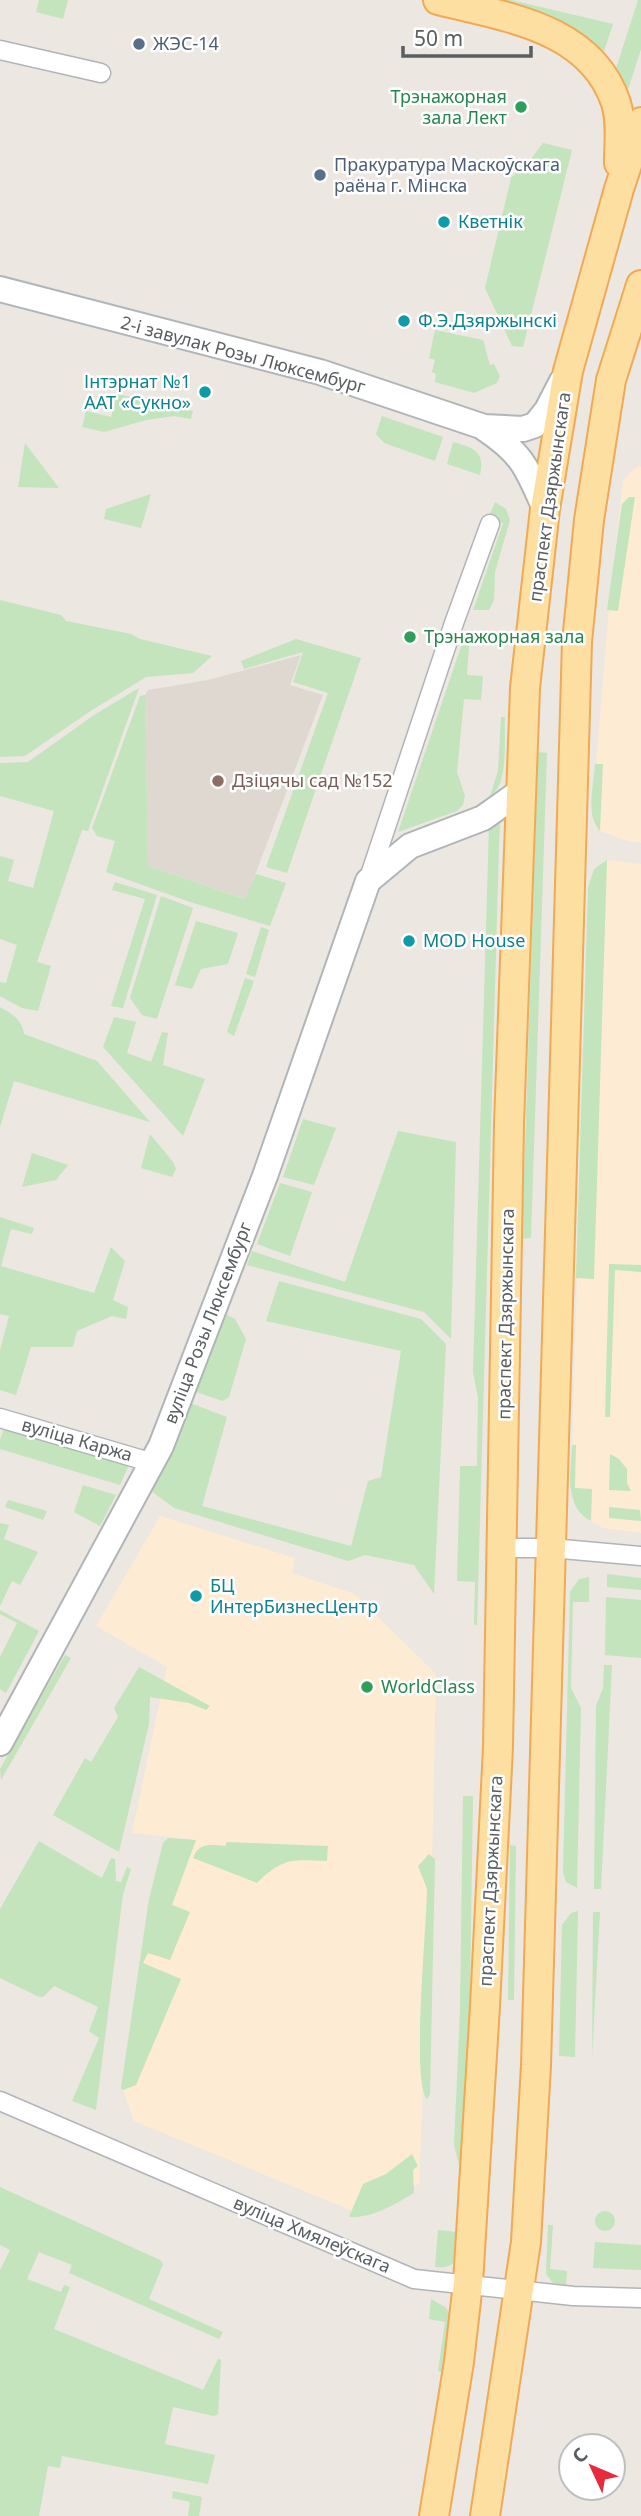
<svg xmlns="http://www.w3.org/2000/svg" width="641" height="2516" font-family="'Noto Sans',sans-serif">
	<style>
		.commercial { fill: #fdecd3 }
		.education { fill: #ded8d1 }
		.green { fill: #c3e4bc }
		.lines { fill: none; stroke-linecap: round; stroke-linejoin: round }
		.street-casing { stroke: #b1b4b8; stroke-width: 21 }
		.secondary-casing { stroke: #b0b5b8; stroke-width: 28 }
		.primary-casing { stroke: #f0a955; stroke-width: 32 }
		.street { stroke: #fff; stroke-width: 18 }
		.secondary { stroke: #fff; stroke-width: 24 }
		.primary { stroke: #fedfa2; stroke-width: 28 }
		.service-dot { fill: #5c6f8a; stroke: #fff; stroke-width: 2.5 }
		.leisure-dot { fill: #2e9e5b; stroke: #fff; stroke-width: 2.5 }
		.culture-dot { fill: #0f9aa8; stroke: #fff; stroke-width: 2.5 }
		.education-dot { fill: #8d6e63; stroke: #fff; stroke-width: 2.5 }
		.labels { text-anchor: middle; stroke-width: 5; stroke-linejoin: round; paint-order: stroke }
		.service-label { font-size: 18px; fill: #4e5e75; stroke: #fff; text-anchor: start }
		.leisure-label { font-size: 18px; fill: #27864d; stroke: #fff; text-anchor: start }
		.culture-label { font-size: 18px; fill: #0d838f; stroke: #fff; text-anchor: start }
		.street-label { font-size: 18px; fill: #595e61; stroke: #fff }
		.education-label { font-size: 18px; fill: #785e54; stroke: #fff; text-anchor: start }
	</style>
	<rect width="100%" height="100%" fill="#ece7e0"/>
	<path class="commercial" d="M638,466l3,1v376l-13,-2 -28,-10 -6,-6 -2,-11 17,-206 14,-128z
		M607,860l34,4v669l-38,-5 -20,-11 -10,-14 -2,-9 17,-607 6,-18z
		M160,1516l135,42 -3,15 63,21 81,80 -4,193 -13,317 -64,28 -221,-91 -11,-31 20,-127 47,-124 -58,-6 35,-166 -71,-41z"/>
	<path class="education" d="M301,655l-11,30 33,10 -77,204 -98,-33 -3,-171 3,-5 60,-10z"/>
	<path class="green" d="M39,0h29l-5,19 -27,-7z
		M486,0h25l102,24 -9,27h-5c-34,-33 -68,-39 -113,-51z
		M638,0h3v49l-16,50 -11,-24z
		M543,143l29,7 -49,197 -11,-1 -27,-58 26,-110 16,-14z
		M435,330l48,10 7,25 4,-1 6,12 -3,7 -23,10 -39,-11 1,-8 -4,-2 3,-12 -6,-2z
		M117,394l76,17 -2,8 -17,-3 -28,4 -42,12 -22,-5 4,-16 25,6z
		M382,416l61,21 -8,24 -51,-18 -8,-9z
		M453,442c21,6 32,9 27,33l-33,-11z
		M25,443l34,45 -41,-1z
		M151,494l-10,34 -37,-9 2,-10z
		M629,497h6l-17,114 -11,-1 15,-106z
		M495,502l11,7 4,11 -15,52 -1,28 -5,10h-16l30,-87 -7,-3 1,-3 -7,-3z
		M0,600l61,15 5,6 65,13 9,5 72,17 -19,17 -47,4 -57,35 -64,44 -25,1z
		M470,631l-3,44 16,1 -2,24 -17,-1 -7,73 8,24 -2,9 -6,6 -59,21 68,-200z
		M296,639l65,19 -74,215 -21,-6 62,-174 -35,-11 10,-30 -59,17 -3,-8z
		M139,688l-51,143 -6,-1 -45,132 14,4 -13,45 -16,-3 -22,-12v-14l6,1 11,-38 -17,-6v-83l14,4 -6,21 25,7 21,-77 -54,-15v-33l28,-1 66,-47z
		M145,695l3,171 97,33 11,-25 30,9 -16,43 -80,-24 -84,-30 9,-31 -18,-5 -5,-8 48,-132z
		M501,717h4c-1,21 4,69 -15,79l8,-25z
		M538,752l9,1 -16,485 -9,1z
		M595,764h8l-3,67c-15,-14 -6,-48 -5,-67z
		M498,823l2,2 -1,21 -22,779h-3l1,-43 -18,-1 3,-115h17l1,-68 -5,-26 16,-546z
		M607,860l-13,419 -18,-1 12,-391 6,-18z
		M115,882l42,13 -34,113 -12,-2 34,-107 -33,-9z
		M161,896l32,12 -36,111 -15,-4 -12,-17z
		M196,921l42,12 -10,31 -27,5 -9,20 -17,-4z
		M261,927l8,3 -14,47 -9,-3z
		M245,978l9,3 -20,55 -7,-4z
		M0,1007c12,7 22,12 24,27l73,27 53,61 -136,-41 -14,46z
		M114,1017l22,5 -9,31 24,9 11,-30 6,1 -5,32 42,14 -22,57 -80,-89z
		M303,1119l33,9 -22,57 -31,-8z
		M398,1131l58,11 -5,197 -27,-27 -177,-47 5,-14 93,31z
		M150,1134l23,28 3,7 -4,8 -31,-9z
		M32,1153l36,12 -12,15 -34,7z
		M280,1183l32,9 -22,64 -33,-12z
		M0,1217l34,11 -2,6 -21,-5 -10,37 93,27 17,-46 14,14 -12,39 15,7 -2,12 -14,-3 -35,15 -4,16h-42l-15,48 -16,-5v-40l9,-34 -9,-2z
		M609,1264l32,1v7l-26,-2 -5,147h-5z
		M279,1281l142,38 25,25 -12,250 -20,-29 -49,-10 -17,6 -174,-53 -28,-21 39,-86 42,16 -25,89 149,40 17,-65 13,-4 20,-126 -135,-30z
		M218,1310l17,9 11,20 -17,58 -6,4 -33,-11z
		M5,1426l120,34 3,7 -8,18 -120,-36v-9z
		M572,1445h4l-1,43 17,1 -1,32c-28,-14 -20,-50 -19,-76z
		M610,1454l9,5 8,10v14l4,8 -22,-1z
		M83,1485l33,10 -16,31 -26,-14z
		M8,1500l39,11 -4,9 -38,-13z
		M609,1507l31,3 1,11 -32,-3z
		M0,1523l9,2 -5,14 34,13 -18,33 -8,-4 -12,25z
		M607,1574l34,4v12l-34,-3z
		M589,1577v25h-16l-2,86 10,20 -4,180 -11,-6 -3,-10 7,-280 9,-13z
		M606,1597l35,3v58l-36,-3z
		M0,1610l39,21 -33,62 -6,-4v-32l17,-34 -17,-9z
		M65,1655l6,3 -70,122 -1,-11z
		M604,1665h8l-11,224h-7l2,-183 7,-18z
		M139,1667l71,39 -4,4 -17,-7 -39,-6 -1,27 -30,128 -66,-37 32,-57 6,4 27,-45 -4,-9z
		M463,1796h10l-4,262 -12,201c-6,8 -13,9 -22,8l3,-37 18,2 4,-64 -6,-23 6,-135z
		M168,1838l28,2 -24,65 18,7 -20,48 -22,-7 -5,10 38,16 -45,106 -13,5 -2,-2 28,-189 14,-56z
		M39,1841l63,37 9,-20 4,1 1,22 5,1 6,-15 4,2 -8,25 -27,216 -24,-9 27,-63 -10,-7 9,-24 -44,-21 -11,11 -6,-1 -37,-18v-69z
		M227,1842l101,4 -1,15c-35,-1 -43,-4 -70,22l-64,-25c6,-16 18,-13 32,-12z
		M510,1845l6,1 -2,154h-6z
		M429,1854l6,5 -5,236 -3,4c-16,-16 0,-177 0,-210l-9,-23z
		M578,1911l-3,146 -16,-1 3,-131 9,-12z
		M593,1912h7l-8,144z
		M412,2154l6,12 -5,4 1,23c-21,12 -40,25 -65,24l14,-33 23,-10z
		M0,2187l160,73 3,4 -14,35 74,33 -4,7 -150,-66 3,-8 -33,-13 -12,27 34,13 3,-7 6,2 -16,42 149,61 15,-31 3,1 -3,54 -4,2 -41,-9 -8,37 50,11 -7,29 -146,-28 -2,12 -12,-2 -9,50h-39v-246l10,-20 -10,-5z
		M595 2221a10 10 0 1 1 20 0a10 10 0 1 1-20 0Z
		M548,2225h5l-3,44 17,2 -1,14 -13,-2 -7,-9z
		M595,2242l46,3v25l-48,-2z
		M431,2299l14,8 5,6 -7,59 -5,-1 7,-49 -16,-3z
		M173,2491l29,6 -3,19h-11l2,-14 -18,-4z"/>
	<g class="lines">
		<g class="street-casing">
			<path id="street" d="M0,50l101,23
				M368,881l86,-258 36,-99
				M0,1418l153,45
				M503,1548h48l90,8
				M0,2101l414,178 159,17 68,2"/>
		</g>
		<g class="secondary-casing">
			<path id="secondary" d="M0,289l320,83 164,55 39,2 12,-4 12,-15 15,-29
				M484,428c39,26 43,40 61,81
				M0,1743l161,-297 104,-270 103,-295 42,-35 73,-28 38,-27"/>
		</g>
		<g class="primary-casing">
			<path id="primary" d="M438,0c67,17 153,27 178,103 6,19 3,41 3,60
				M434,2516l25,-154 9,-79 17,-277 13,-259 11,-623 16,-436 20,-179 23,-138 51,-182 22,-67
				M485,2516l41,-274 10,-177 41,-1423 12,-122 22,-140 30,-95"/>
		</g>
		<use href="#street" class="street"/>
		<use href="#secondary" class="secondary"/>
		<use href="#primary" class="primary"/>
	</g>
	<g class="service-dot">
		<circle cx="139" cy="44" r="7"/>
		<circle cx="320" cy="175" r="7"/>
	</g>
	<g class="leisure-dot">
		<circle cx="521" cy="107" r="7"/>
		<circle cx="410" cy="637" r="7"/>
		<circle cx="367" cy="1687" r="7"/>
	</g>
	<g class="culture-dot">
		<circle cx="444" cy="222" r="7"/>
		<circle cx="404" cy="321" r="7"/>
		<circle cx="205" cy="392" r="7"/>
		<circle cx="409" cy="941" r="7"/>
		<circle cx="196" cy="1596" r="7"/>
	</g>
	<circle class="education-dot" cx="218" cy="781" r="7"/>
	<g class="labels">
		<g class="service-label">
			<text x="153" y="50">ЖЭС-14</text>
			<text x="334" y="171">Пракуратура Маскоўскага<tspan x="334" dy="21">раёна г. Мінска</tspan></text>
		</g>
		<g class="leisure-label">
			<text x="507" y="103" text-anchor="end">Трэнажорная<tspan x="507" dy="21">зала Лект</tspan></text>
			<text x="424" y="643">Трэнажорная зала</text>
			<text x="381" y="1693">WorldClass</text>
		</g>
		<g class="culture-label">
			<text x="458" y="228">Кветнік</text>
			<text x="418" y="327">Ф.Э.Дзяржынскі</text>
			<text x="191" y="388" text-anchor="end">Інтэрнат №1<tspan x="191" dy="21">ААТ «Сукно»</tspan></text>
			<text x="423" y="947">MOD House</text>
			<text x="210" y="1592">БЦ<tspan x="210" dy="21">ИнтерБизнесЦентр</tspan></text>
		</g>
		<g class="street-label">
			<text transform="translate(243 355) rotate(15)" y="6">2-і завулак Розы Люксембург</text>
			<text transform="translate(550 497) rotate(-82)" y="6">праспект Дзяржынскага</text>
			<text transform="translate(506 1314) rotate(-89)" y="6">праспект Дзяржынскага</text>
			<text transform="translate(208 1323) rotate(-69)" y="6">вуліца Розы Люксембург</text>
			<text transform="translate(77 1440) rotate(16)" y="6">вуліца Каржа</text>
			<text transform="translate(491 1881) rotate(-87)" y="6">праспект Дзяржынскага</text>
			<text transform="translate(312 2235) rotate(23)" y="6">вуліца Хмялеўскага</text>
		</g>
		<g class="education-label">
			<text x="232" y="787">Дзіцячы сад №152</text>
		</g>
	</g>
	<g transform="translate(592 2467) rotate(314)"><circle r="33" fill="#ffffff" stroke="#bdbfc0" stroke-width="2"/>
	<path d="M0-5L12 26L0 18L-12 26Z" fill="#e72a3c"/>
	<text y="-10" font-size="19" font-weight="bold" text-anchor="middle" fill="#595e61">С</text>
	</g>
	<path d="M403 46v10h128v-10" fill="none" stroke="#595e61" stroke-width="3.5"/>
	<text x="414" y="46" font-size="21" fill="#595e61" stroke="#ffffff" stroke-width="5" paint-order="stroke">50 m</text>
</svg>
